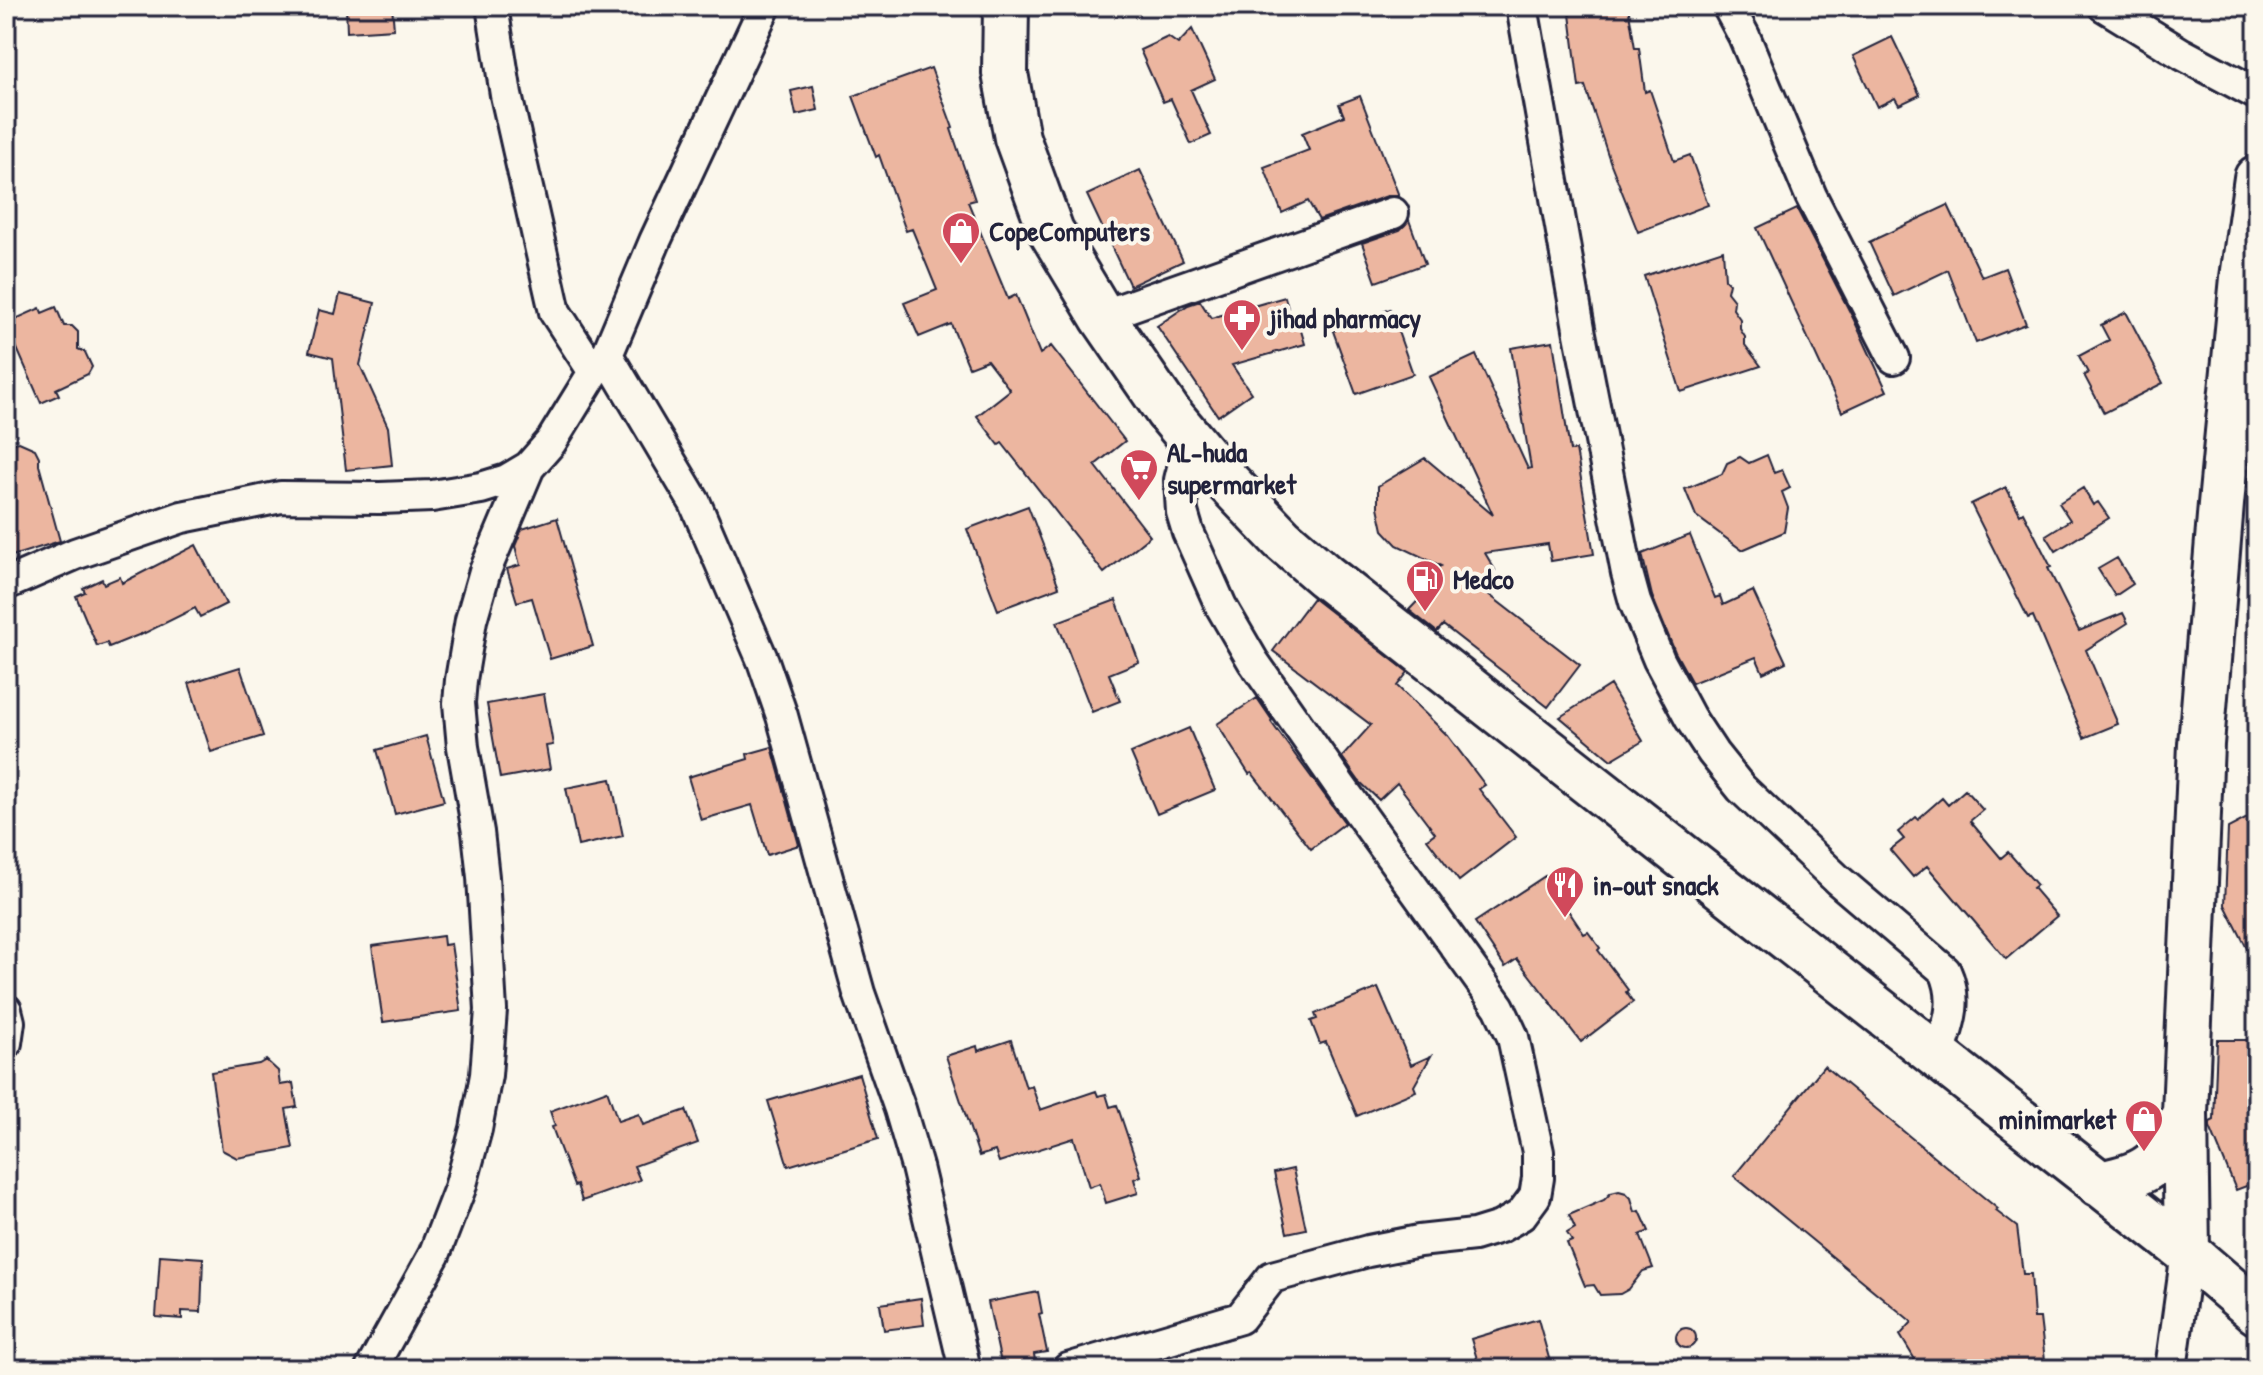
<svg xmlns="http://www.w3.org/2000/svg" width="2263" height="1375" font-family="'Patrick Hand',sans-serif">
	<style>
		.building { fill: #ecb6a0; stroke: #22223b; stroke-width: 2 }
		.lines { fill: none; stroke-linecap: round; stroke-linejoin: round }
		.minor-casing { stroke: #22223b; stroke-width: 36 }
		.secondary-casing { stroke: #22223b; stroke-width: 50 }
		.minor { stroke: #fbf7ec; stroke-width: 30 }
		.secondary { stroke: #fbf7ec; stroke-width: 44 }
		.labels { text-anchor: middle; stroke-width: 8; stroke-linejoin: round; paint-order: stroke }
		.poi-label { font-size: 28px; font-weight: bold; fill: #22223b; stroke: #fbf7ec; text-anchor: start }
	</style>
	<rect width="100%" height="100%" fill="#fbf7ec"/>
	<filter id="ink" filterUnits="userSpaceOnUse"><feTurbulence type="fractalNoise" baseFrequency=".0125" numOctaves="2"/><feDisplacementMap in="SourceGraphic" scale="16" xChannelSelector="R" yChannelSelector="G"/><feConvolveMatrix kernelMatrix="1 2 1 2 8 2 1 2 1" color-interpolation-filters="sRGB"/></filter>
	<g filter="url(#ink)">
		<path class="building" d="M346,6h46l2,23 -47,3z
			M1569,6h59l7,42h4l6,44 5,-2 24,71 16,-6 18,50 -70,27 -27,-68 -26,-78 -6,1z
			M1192,29l23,50 -24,11 20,45 -20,9 -20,-45 -8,3 -23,-52 28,-13 10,7z
			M1892,37l28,58 -21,10 -4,-7 -18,9 -24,-51z
			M931,68l22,60 -2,1 24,71 -7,2 40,97 8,-4 24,59 11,-8 74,95 -30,24 55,71 -46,37 -102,-130 -3,2 -22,-29 33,-26 -23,-30 -18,7 -18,-43 -32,13 -15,-34 33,-13 -25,-61 -6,2 -27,-76 -3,2 -23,-61z
			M813,86l5,24 -22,5 -5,-24z
			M1360,96l39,100h-12l-68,24 -11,-19 -26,12 -18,-46 45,-17 -7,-17 42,-17 -5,-12z
			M1140,170l43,91 -53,25 -43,-91z
			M1948,205l34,72 23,-9 21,56 -50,19 -28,-73 -54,26 -25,-54z
			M1797,209l57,111 33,71 -45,21 -85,-184z
			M1409,220l16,44 -49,18 -14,-39 38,-13z
			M1723,250l2,29 4,4 -2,9 7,9 -1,8 7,10v10l5,8v8l16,21 -80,26 -37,-116z
			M340,294l35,9 -15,62 28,62 4,38 -46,5 -13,-112 -24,-6 10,-42 16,4z
			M1285,297l5,19 6,-2 9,30 -73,21 19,28 -33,23 -61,-90 31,-21 12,-4 11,17z
			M56,307l8,19h8l6,6v17l7,3 7,15 -4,7 -32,15 3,6 -18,8 -33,-75 5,-2 -2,-5 29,-13 2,5z
			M1390,309l23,65 -57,20 -23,-63z
			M2126,312l37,71 -59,30 -20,-38 4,-2 -9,-17 30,-16 -8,-15z
			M1553,341l17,110 6,-1 18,104 -43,7 -3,-17 -63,9 10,17 -21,13 106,82 -32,42 -105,-82 -6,7 -28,-22 23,-24 -11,-11 20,-9 -44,-21 -14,-15 -5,-23v-21l47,-28 68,57 -64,-138 47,-22 52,114 3,-1 -20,-120z
			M19,442l16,7 4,8v8l21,76 -54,17v-113z
			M1767,455l7,18 8,-3 8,18 -8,4 6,16 -4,24 -42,18 -46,-34 -11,-27 37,-15 5,-11 13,-6 9,6z
			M2006,487l14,27 3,-2 28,55 -3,1 31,63 44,-18 5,10 -42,27 32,74 -34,14 -51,-122 -5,2 -57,-114z
			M2083,488l10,17 5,-3 11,16 -53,33 -10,-16 24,-15 -11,-17z
			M1028,506l31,81 -61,23 -31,-81z
			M557,518l36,128 -43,13 -18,-61 -15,4 -10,-33 13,-4 -5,-19 7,-17z
			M1690,535l25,63 5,-2 3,9 30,-14 33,71 -23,11 -7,-16 -64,26 -17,-31 -23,-56 -10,-42z
			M196,545l30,59 -26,13 -5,-9 -54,27v-1l-32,13 -2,-4 -10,3 -21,-50 9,-4 -2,-4 19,-9 2,5 16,-7 2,6z
			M2117,558l16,26 -18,12 -17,-27z
			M1313,598l95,74 -11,14 51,50 37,49 -6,4 37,48 -57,44 -32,-42 8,-6 -38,-50 -18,17 -20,-19 -17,-24 29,-32 -98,-74z
			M1116,600l23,62 -30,12 11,27 -28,11 -35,-90z
			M240,667l23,69 -52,16 -22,-69z
			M1610,685l33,56 -32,19 -51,-43z
			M544,694l9,51 -7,1 4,23 -50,9 -13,-74z
			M1257,698l15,22 -1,2 74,101 -34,26 -59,-76 -3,1 -32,-50z
			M1189,728l26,62 -58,24 -26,-61z
			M426,736l18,65 -49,13 -18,-64z
			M772,747l27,98 -32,10 -15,-50 -51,15 -13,-43 60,-18 -1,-5z
			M611,779l12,57 -45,10 -12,-58z
			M1965,790l18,20 -13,11 31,37 7,-6 29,33 -4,3 24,28 -51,43 -79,-93 -14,11 -23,-27 14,-11 -6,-7 18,-15 2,2 24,-21 6,7z
			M2257,813v155l-32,-63 3,-77z
			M1545,876l39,58 4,-2 12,16 -2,2 30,40 -2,2 7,10 -52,40 -64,-83 -12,8 -30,-45z
			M443,936l1,9 7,-1 10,67 -78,11 -11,-76z
			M1378,988l33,77 20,-9 -17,30 2,5 -59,25 -31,-74 -6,2 -9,-23 6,-2 -2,-5z
			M1011,1040l15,48 6,-2 8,24 56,-19 2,5 8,-2 4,13 7,-2 24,71 -7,3 4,14 -32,10 -6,-20 -11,4 -15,-49 -75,24 -4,-11 -16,5 -33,-100 31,-10 1,5z
			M2217,1040h40v142l-21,8 -26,-63v-5l4,-2z
			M266,1060l12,11 2,14 13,-2 4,24 -11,2 7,39 -56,10 -15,-8 -11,-78 48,-8z
			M1824,1066l174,143 -2,2 21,16 6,47h8l3,44h6l6,51h-131l-1,-11 -14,-23 12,-13 -178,-146z
			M859,1074l19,65 -90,27 -20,-65z
			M607,1090l11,31 21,-7 4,11 43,-15 12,33 -64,23 6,14 -58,21 -5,-16 -3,1 -22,-59 3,-1 -5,-15z
			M1293,1169l13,60 -19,4 -13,-60z
			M1619,1191l7,2 5,5 4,14 5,-1 9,20 -9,4 13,33 -10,3 -14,18 -9,5 -20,1 -6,-10 -9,1 -18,-43 5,-2 -5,-8 8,-5 -6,-13 35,-15 7,-7z
			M160,1255l43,3 -2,54 -19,-1v8l-26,-2z
			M1038,1292l4,21 -3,1 8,38 -13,2 1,7 -33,7 -14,-66z
			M921,1298l3,27 -40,5 -4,-26z
			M1538,1319l14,50h-72l-9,-30z
			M1676 1338a10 10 0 1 1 20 0a10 10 0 1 1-20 0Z"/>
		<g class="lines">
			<g class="minor-casing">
				<path id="minor" d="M492,6l14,89 49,217 39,60
					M1522,6l58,328 47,239 8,29 24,58 31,58 23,35 28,35 97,92 107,91c14,31 3,55 -7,86
					M1728,6l16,30 67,160 83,162
					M2104,6l78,48 75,40
					M1102,316l291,-103
					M607,355l88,148 68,158 19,55 77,277 41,116 17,58 48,202
					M6,584l69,-30 107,-37 99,-20 99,1 52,-2 49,-8 26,-8 22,-13
					M6,1010l3,12 -3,21
					M371,1369l63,-114 26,-67 16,-59 10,-54 5,-65 -8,-133 -5,-45 -15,-85 -4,-44 2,-23 10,-60 14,-49 44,-104 22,-25 43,-70 13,-17 48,-114 110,-235
					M1068,1369l172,-51 32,-41 96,-26 51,-10 55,-6 26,-8 21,-12 14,-19 3,-18v-26l-25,-115 -14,-30 -158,-220 -88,-126 -32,-55 -33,-74 -6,-20 -2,-32 10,-41
					M2171,1369l16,-117"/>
			</g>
			<g class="secondary-casing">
				<path id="secondary" d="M1006,6l-1,67 12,65 34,93 51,85 66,96 50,60 64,67 43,37 862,676 70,60
					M2099,1184c56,-11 62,-22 86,-71
					M2187,1252l-2,-139 16,-369 20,-240 22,-226 14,-100"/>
			</g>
			<use href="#minor" class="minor"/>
			<use href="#secondary" class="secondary"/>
		</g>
	</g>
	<defs>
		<g id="shop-pin" transform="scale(2)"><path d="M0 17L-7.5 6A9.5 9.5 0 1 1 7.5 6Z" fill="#d1495b" stroke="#fbf7ec"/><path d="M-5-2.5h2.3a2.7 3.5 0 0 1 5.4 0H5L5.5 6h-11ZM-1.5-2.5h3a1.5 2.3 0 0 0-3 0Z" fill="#fff"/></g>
		<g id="pharmacy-pin" transform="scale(2)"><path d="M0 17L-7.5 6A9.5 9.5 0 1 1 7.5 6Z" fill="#d1495b" stroke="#fbf7ec"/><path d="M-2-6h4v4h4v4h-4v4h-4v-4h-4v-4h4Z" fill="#fff"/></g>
		<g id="supermarket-pin" transform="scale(2)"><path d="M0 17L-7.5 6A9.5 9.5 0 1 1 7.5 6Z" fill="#d1495b" stroke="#fbf7ec"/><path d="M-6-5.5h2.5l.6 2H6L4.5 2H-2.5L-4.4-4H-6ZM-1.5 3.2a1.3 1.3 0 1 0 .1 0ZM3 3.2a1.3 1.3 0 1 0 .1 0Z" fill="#fff"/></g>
		<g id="fuel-pin" transform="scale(2)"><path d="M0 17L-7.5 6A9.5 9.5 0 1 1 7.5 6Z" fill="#d1495b" stroke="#fbf7ec"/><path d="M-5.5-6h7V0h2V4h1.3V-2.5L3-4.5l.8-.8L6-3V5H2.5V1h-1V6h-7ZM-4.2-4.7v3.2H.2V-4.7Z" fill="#fff"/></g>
		<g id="restaurant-pin" transform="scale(2)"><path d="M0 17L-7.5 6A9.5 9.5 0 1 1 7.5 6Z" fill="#d1495b" stroke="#fbf7ec"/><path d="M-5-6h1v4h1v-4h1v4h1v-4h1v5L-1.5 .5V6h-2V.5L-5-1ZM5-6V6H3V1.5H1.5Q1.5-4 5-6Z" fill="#fff"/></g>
	</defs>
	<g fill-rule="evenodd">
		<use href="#shop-pin" x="961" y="231"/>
		<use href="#pharmacy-pin" x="1242" y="318"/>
		<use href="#supermarket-pin" x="1139" y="468"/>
		<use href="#fuel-pin" x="1425" y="579"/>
		<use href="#restaurant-pin" x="1565" y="885"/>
		<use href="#shop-pin" x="2144" y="1119"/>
	</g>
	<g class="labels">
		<g class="poi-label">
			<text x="989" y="241">CopeComputers</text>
			<text x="1270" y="328">jihad pharmacy</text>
			<text x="1167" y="462">AL-huda<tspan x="1167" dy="32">supermarket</tspan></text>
			<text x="1453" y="589">Medco</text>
			<text x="1593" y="895">in-out snack</text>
			<text x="2116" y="1129" text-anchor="end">minimarket</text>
		</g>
	</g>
	<rect width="2263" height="1375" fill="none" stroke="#fbf7ec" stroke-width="32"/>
	<rect x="16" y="16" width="2231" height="1343" fill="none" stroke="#22223b" stroke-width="3" filter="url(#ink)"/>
</svg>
